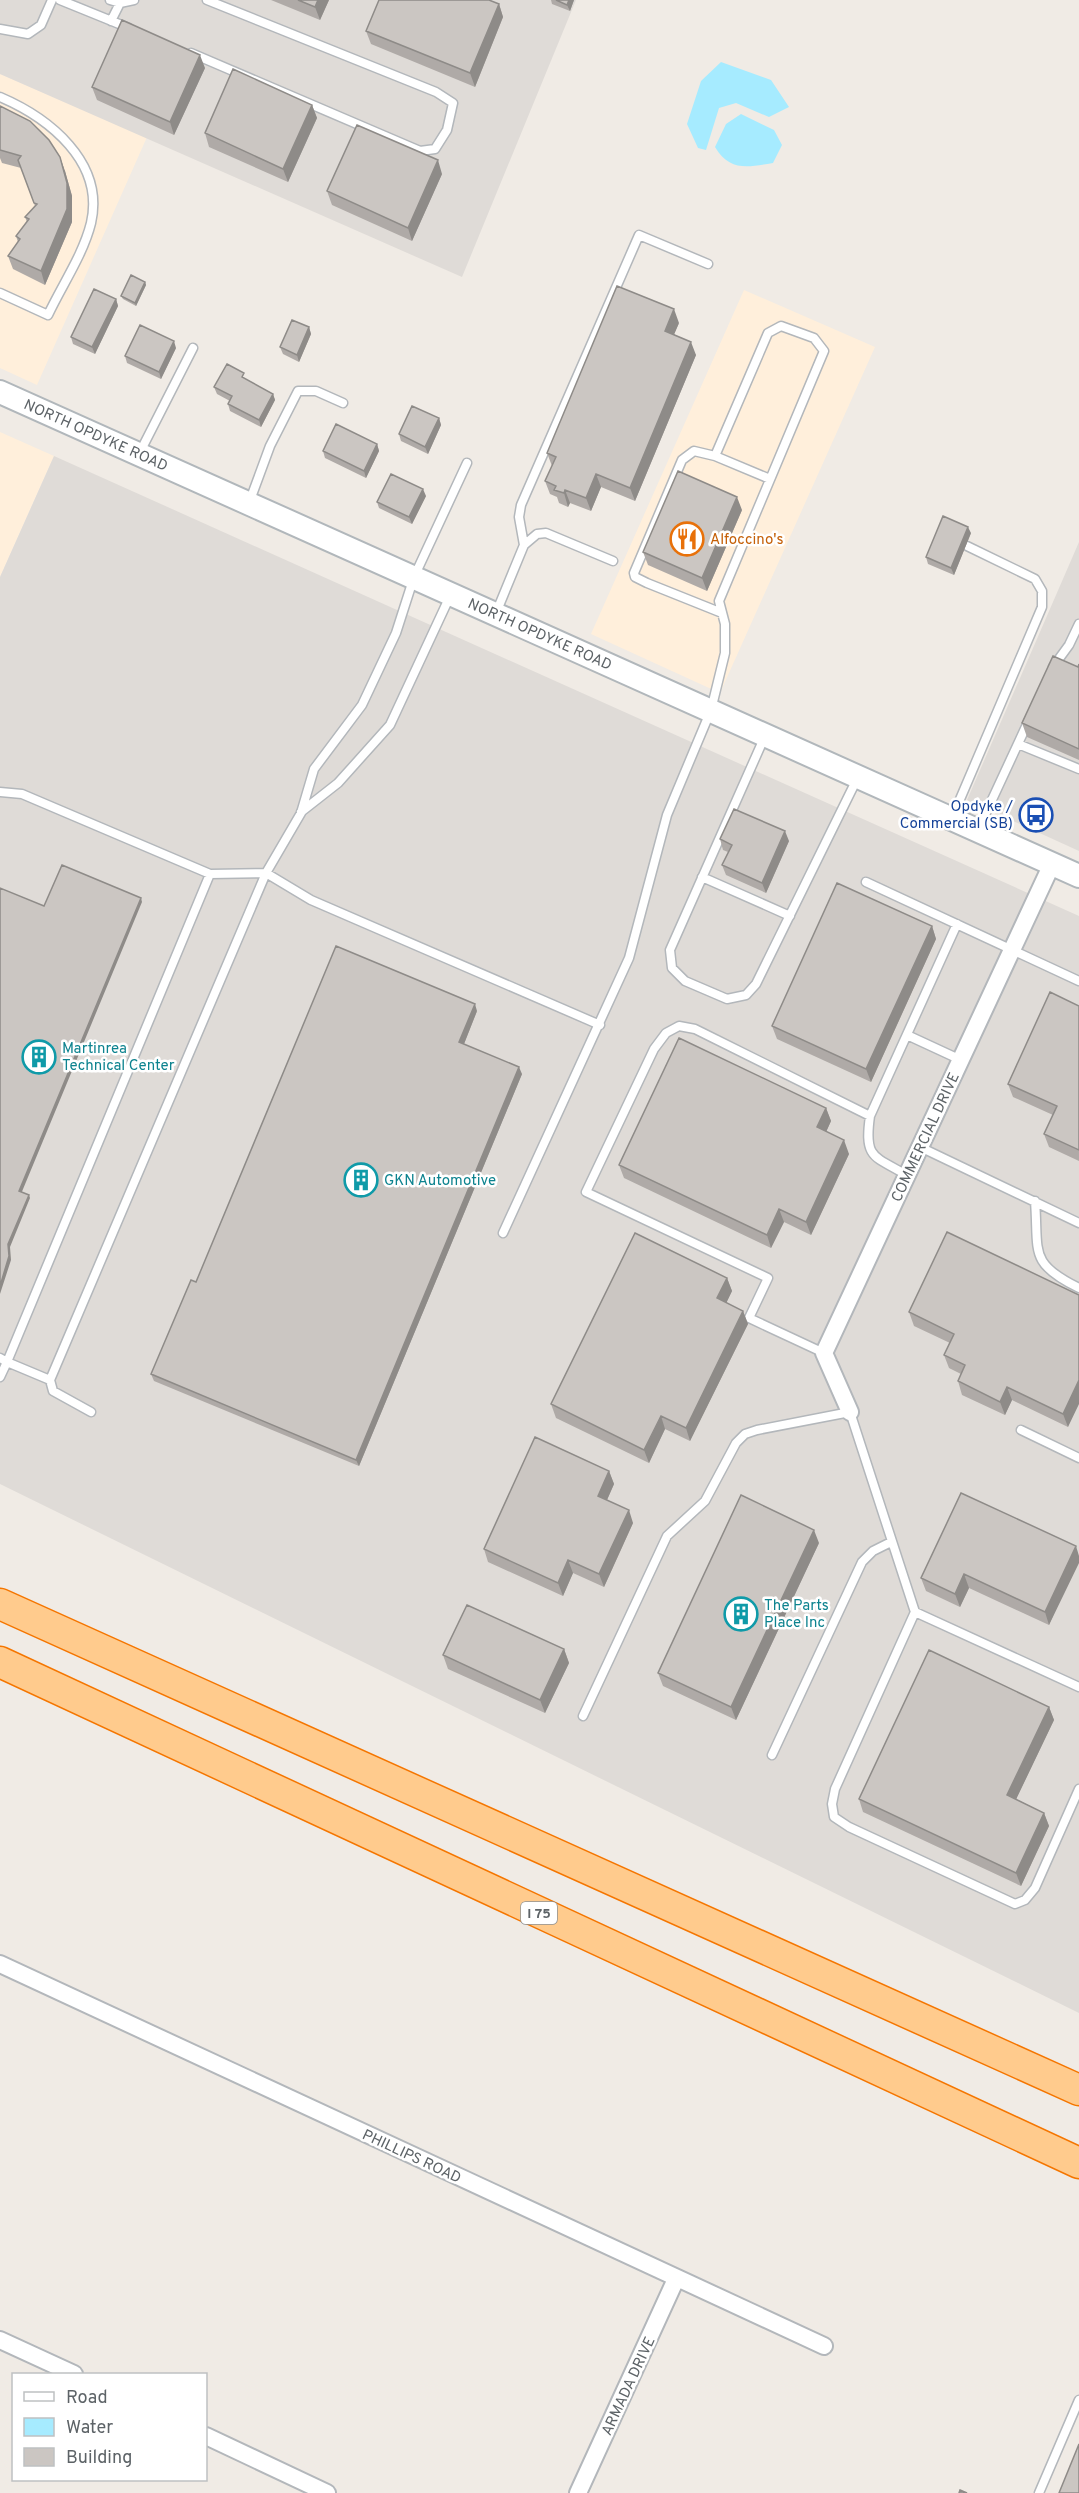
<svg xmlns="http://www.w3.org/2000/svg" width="1079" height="2493" font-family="Overpass,sans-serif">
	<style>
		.commercial { fill: #ffefdb }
		.industrial { fill: #dfdbd7 }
		.water { fill: #a6ebff }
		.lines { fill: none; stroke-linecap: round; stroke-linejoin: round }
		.lane-casing { stroke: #b3b7bb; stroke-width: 11 }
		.street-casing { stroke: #b3b7bb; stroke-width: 20 }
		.secondary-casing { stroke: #b1b7bb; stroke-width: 26 }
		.highway-casing { stroke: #f57600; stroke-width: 33 }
		.lane { stroke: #fff; stroke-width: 8 }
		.street { stroke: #fff; stroke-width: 16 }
		.secondary { stroke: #fff; stroke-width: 22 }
		.highway { stroke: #ffcb8d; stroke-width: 30 }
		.wall { fill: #afaaa7 }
		.shaded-wall { fill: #8e8b88 }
		.building { fill: #cbc6c2; stroke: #8e8b88; stroke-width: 1.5 }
		.labels { text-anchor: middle; stroke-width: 5; stroke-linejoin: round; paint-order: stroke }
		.shield { fill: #fff; stroke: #8e9295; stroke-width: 1.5 }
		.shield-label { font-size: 14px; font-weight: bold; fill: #5d6367 }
		.street-label { font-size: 15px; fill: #5d6367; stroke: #fff }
		.food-label { font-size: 15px; fill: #c56008; stroke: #fff; text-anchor: start }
		.transit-label { font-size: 15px; fill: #164399; stroke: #fff; text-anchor: end }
		.culture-label { font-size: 15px; fill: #0d838f; stroke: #fff; text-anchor: start }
	</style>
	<rect width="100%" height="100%" fill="#f0ebe5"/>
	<path class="commercial" d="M0,74l147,63 -110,248 -37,-17z
		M744,290l131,57 -155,346 -129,-59z
		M0,432l54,24 -54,121z"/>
	<path class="industrial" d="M0,0h576l-114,277 -462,-203z
		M54,456l1025,460v1097l-1079,-529v-907z
		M1079,542v309l-112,-51z"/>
	<path class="water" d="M721,62l50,18 18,27 -20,10 -33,-14 -17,5 -13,42 -8,-2 -11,-24 14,-43z
		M741,114l33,16 8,15 -9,18c-25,4 -43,9 -58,-16l11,-23z"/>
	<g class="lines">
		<g class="lane-casing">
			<path id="lane" d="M60,0l69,28
				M110,0l10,3 14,-3
				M111,21l9,-18
				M0,29l28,5 13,-9 11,-25
				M191,53l229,98 15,-2 12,-19 6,-27 -17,-11 -229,-92
				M0,97c49,21 105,65 91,126 -8,32 -29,62 -43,92l-48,-22
				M139,454l54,-106
				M715,456l55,23
				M249,503l21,-57 28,-55h18l27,12
				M524,545l13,-11 9,-1 67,28
				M496,613l28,-68 -5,-28 2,-12 118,-270 69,29
				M1053,667l16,-22 10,-21
				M765,736l-95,214 2,18 13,13 42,18 19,-4 10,-11 101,-205
				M1018,744l61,25
				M0,792l22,2 188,80
				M301,812l37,-29 52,-58 61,-131
				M952,818l90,-211v-16l-7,-12 -68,-33
				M978,830l51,-110
				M702,877l88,39
				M866,882l213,99
				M907,1035l54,25
				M920,1147l159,76
				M907,1175c-34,-19 -43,-17 -37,-59l87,-192
				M1035,1201c4,51 -7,62 44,87
				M503,1233l126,-275 38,-143 44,-105 14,-57v-29l-6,-23 105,-250 -10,-13 -33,-12 -13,7 -53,123 -21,-5 -12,9 -48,113 1,4 12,6 75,30
				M824,1353l-75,-35 19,-40 -182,-86 68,-143 12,-16 13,-7 16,3 175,87
				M0,1358l7,4 -7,15
				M50,1380l-43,-18 203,-488 56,-1 45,27 289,125
				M91,1412l-38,-21 -3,-11 216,-507 35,-60 13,-44 48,-64 34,-72 18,-56 53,-114
				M1021,1430l58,28
				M915,1612l164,75
				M583,1716l84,-180 38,-35 31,-58 9,-9 12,-4 93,-18 65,200 -80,177 -3,15 2,13 15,10 166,77 10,-4 10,-12 44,-99
				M772,1755l90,-193 11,-11 18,-9
				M1039,2493l40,-93"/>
		</g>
		<g class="street-casing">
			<path id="street" d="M850,1412l-26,-59 228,-489
				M0,1964l824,382
				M0,2340l74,34
				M206,2436l121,57
				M578,2493l98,-214"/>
		</g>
		<g class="secondary-casing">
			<path id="secondary" d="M0,392l1079,484"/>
		</g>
		<g class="highway-casing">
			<path id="highway" d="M0,1604l1079,486
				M0,1662l1079,501"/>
		</g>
		<use href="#lane" class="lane"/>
		<use href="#street" class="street"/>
		<use href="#secondary" class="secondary"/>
		<use href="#highway" class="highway"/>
	</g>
	<path class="wall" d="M271,0h58l-9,20z
		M551,0h23l-4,11 -18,-7z
		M499,4l4,13 -28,70 -104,-43 -5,-13z
		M205,68l-31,67 -77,-35 -5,-13z
		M312,105l5,13 -29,64 -79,-35 -4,-14z
		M0,106l65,65 7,25v26l-27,63 -32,-16 -5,-13 10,-14 -2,-6 11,-14 -2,-5 10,-11 -14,-38 -19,-5 -2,-5z
		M442,174l-30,67 -80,-36 -5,-14z
		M145,282l1,3 -10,21 -13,-7 -2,-3z
		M116,299l2,7 -23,48 -22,-10 -2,-7z
		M679,323l-5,11 22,21 -61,146 -34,-14 -10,24 -21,-8 -2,4 -9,-4 -2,-6 -7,-3 -5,-13 7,-15 -5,-13z
		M309,327l2,7 -12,28 -16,-8 -3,-7z
		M176,348l-15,31 -34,-16 -2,-7z
		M247,380l26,14 2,6 -14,27 -31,-16 -2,-7 2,-3 -13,-7 -3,-7z
		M439,418l2,7 -13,29 -27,-13 -2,-7z
		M377,444l2,7 -13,27 -41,-20 -2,-7z
		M426,496l-14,28 -33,-16 -2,-6z
		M742,510l-35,81 -59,-26 -5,-13z
		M971,533l-17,42 -26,-11 -2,-7z
		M1079,664v96l-52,-23 -5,-14 56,-56z
		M720,839l69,2 -23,52 -40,-18 -4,-10 6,-13 -5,-2z
		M932,926l4,13 -65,143 -94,-43 -5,-13z
		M1079,1006v155l-30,-14 -5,-13 9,-19 -40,-18 -5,-13z
		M477,1011l-13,33 58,30 -163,392 -205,-85 -3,-7 45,-92z
		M826,1108l5,13 -5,11 23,22 -38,81 -27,-13 -13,26 -147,-70 -5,-13z
		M727,1278l5,13 -6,12 17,8 5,13 -58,117 -25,-12 -16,34 -93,-45 -5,-14z
		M1079,1295l-11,132 -56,-27 -7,15 -43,-20 -4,-14 3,-7 -12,-6 -5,-13 6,-12 -36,-17 -5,-14z
		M609,1471l5,13 -7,16 26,23 -29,64 -31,-14 -10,23 -75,-34 -4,-13z
		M819,1543l-83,177 -73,-34 -5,-13z
		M1079,1556l-30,69 -80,-37 -9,19 -34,-16 -5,-13z
		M564,1649l5,14 -24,50 -97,-44 -5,-14z
		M1049,1707l5,13 -38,79 28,14 5,13 -28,60 -158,-74 -4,-13z"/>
	<path class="shaded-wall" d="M318,0h11l-9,20 -5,-13z
		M569,0h5l-4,11 -3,-6z
		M499,4l4,13 -28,70 -5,-14z
		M200,55l5,13 -31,67 -4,-13z
		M312,105l5,13 -29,64 -5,-13z
		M60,157l5,14 7,25v26l-27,63 -4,-14z
		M438,160l4,14 -30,67 -4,-13z
		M145,282l1,3 -10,21 -1,-3z
		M116,299l2,7 -23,48 -3,-7z
		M674,309l5,14 -9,21 -5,-13z
		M309,327l2,7 -12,28 -2,-7z
		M174,341l2,7 -15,31 -2,-7z
		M691,342l5,13 -61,146 -5,-13z
		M273,394l2,6 -14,27 -2,-7z
		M439,418l2,7 -13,29 -3,-7z
		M377,444l2,7 -13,27 -2,-7z
		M596,474l5,13 -10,24 -5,-13z
		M423,489l3,7 -14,28 -3,-7z
		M565,490l5,13 -2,4 -4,-14z
		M737,497l5,13 -35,81 -5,-13z
		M968,527l3,6 -17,42 -3,-7z
		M785,831l4,10 -23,52 -4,-10z
		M141,898l1,4 -121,292 -2,-3z
		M932,926l4,13 -65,143 -5,-13z
		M475,1004l2,7 -15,38 -3,-7z
		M519,1067l3,7 -163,392 -3,-6z
		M826,1108l5,13 -9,20 -5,-14z
		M844,1140l5,14 -38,81 -5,-13z
		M29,1195l1,3 -20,49 1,13 -11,34v-8l8,-42z
		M779,1209l5,13 -13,26 -4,-13z
		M727,1278l5,13 -10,21 -5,-14z
		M743,1311l5,13 -58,117 -4,-13z
		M1079,1380v24l-11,23 -5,-13z
		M1007,1387l5,13 -7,15 -5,-13z
		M661,1416l4,13 -16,34 -5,-13z
		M609,1471l5,13 -11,25 -5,-13z
		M629,1510l4,13 -29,64 -5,-13z
		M814,1530l5,13 -83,177 -5,-13z
		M1076,1546l3,10v7l-30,62 -4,-13z
		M568,1560l5,13 -10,23 -5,-13z
		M964,1574l5,14 -9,19 -5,-13z
		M564,1649l5,14 -24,50 -5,-13z
		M1049,1707l5,13 -42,88 -5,-13z
		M1044,1813l5,13 -28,60 -5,-13z"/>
	<path class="building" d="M298,0h20l-3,7z
		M379,0h110l10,4 -29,69 -104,-42z
		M556,0h13l-2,5z
		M122,20l78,35 -30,67 -78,-35z
		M233,69l79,36 -29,64 -78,-36z
		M0,106l30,15 19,19 11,17 7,26v26l-26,62 -33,-15 12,-17 -4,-3 13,-17 -4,-2 12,-13 -3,-1 -16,-43 3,-4 -21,-6z
		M357,125l81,35 -30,68 -81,-37z
		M131,275l14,7 -10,21 -14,-7z
		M617,286l57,23 -9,22 26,11 -61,146 -34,-14 -10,24 -21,-8 -1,3 -10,-3 2,-4 -11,-5 11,-24 -9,-4z
		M94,289l22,10 -24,48 -21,-10z
		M292,320l17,7 -12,28 -17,-8z
		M140,325l34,16 -15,31 -34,-16z
		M227,364l17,9 -2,4 31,17 -14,26 -31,-16 4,-8 -18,-9z
		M412,406l27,12 -14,29 -26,-13z
		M336,424l41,20 -13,27 -41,-20z
		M678,471l59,26 -35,81 -59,-26z
		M391,474l32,15 -14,28 -32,-15z
		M943,516l25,11 -17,41 -25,-11z
		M1053,656l25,11 1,-3v85l-57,-26z
		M734,809l51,22 -23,52 -40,-18 10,-20 -12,-6z
		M62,865l79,33 -122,293 10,4 -21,49 1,12 -9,30v-398l44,18z
		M837,883l95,43 -66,143 -94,-43z
		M336,946l139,58 -16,38 60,25 -163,393 -205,-86 40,-94 5,2z
		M1050,992l29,14v144l-35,-16 13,-28 -49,-22z
		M679,1038l147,70 -9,19 27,13 -38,82 -27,-13 -12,26 -148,-70z
		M947,1232l132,63v85l-16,34 -56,-27 -7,15 -42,-21 7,-16 -21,-10 10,-21 -45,-22z
		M635,1233l92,45 -10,20 26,13 -57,117 -25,-12 -17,34 -93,-46z
		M535,1437l74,34 -11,25 31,14 -30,64 -31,-14 -10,23 -74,-34z
		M961,1493l115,53 -31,66 -81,-38 -9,20 -34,-16z
		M741,1495l73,35 -83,177 -73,-34z
		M467,1605l97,44 -24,51 -97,-45z
		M929,1650l120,57 -42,88 37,18 -28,60 -157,-74z
		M1079,2444v49h-20z
		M960,2490l7,3h-8z"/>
	<defs>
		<g id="restaurant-ring" transform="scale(1.725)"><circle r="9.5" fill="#fff" stroke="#e8710a" stroke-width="1.5"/><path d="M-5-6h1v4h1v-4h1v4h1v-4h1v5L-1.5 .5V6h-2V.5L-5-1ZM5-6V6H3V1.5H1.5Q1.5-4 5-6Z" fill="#e8710a"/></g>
		<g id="bus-ring" transform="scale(1.725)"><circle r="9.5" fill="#fff" stroke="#1a4fb4" stroke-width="1.5"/><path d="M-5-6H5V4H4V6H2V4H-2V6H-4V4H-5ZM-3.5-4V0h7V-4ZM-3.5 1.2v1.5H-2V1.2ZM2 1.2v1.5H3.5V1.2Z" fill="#1a4fb4"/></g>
		<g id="building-ring" transform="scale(1.725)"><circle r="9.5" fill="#fff" stroke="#0f9aa8" stroke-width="1.5"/><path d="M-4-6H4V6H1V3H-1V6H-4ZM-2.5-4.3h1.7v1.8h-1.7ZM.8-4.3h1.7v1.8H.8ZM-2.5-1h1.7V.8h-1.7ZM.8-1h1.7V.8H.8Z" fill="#0f9aa8"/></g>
	</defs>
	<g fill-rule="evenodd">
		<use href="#restaurant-ring" x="687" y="539"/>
		<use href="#bus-ring" x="1036" y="815"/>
		<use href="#building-ring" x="39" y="1057"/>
		<use href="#building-ring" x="361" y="1180"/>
		<use href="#building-ring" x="741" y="1614"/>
	</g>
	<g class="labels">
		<rect class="shield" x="521" y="1902" width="36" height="22" rx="4.5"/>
		<g class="shield-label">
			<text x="539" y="1918">I 75</text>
		</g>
		<g class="street-label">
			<text transform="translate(96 435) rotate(24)" y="5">NORTH OPDYKE ROAD</text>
			<text transform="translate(540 634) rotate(24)" y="5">NORTH OPDYKE ROAD</text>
			<text transform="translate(925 1137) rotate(-65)" y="5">COMMERCIAL DRIVE</text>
			<text transform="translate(412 2156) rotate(25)" y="5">PHILLIPS ROAD</text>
			<text transform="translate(628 2386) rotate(-65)" y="5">ARMADA DRIVE</text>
		</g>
		<g class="food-label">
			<text x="710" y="544">Alfoccino's</text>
		</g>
		<g class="transit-label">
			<text x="1013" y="811">Opdyke /<tspan x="1013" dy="17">Commercial (SB)</tspan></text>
		</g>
		<g class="culture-label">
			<text x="62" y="1053">Martinrea<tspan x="62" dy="17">Technical Center</tspan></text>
			<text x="384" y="1185">GKN Automotive</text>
			<text x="764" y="1610">The Parts<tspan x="764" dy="17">Place Inc</tspan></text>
		</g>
	</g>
	<rect x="12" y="2373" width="195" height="108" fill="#ffffff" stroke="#bec1c2" stroke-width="1.5"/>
	<rect x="24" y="2392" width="30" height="9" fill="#ffffff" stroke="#bec1c2" stroke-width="1.5"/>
	<text x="66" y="2403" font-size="18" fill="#5d6367">Road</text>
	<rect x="24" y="2418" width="30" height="18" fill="#a6ebff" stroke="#bec1c2" stroke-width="1.5"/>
	<text x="66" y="2433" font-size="18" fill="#5d6367">Water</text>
	<rect x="24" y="2448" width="30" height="18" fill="#cbc6c2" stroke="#bec1c2" stroke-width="1.5"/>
	<text x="66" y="2463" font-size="18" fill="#5d6367">Building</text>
</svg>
